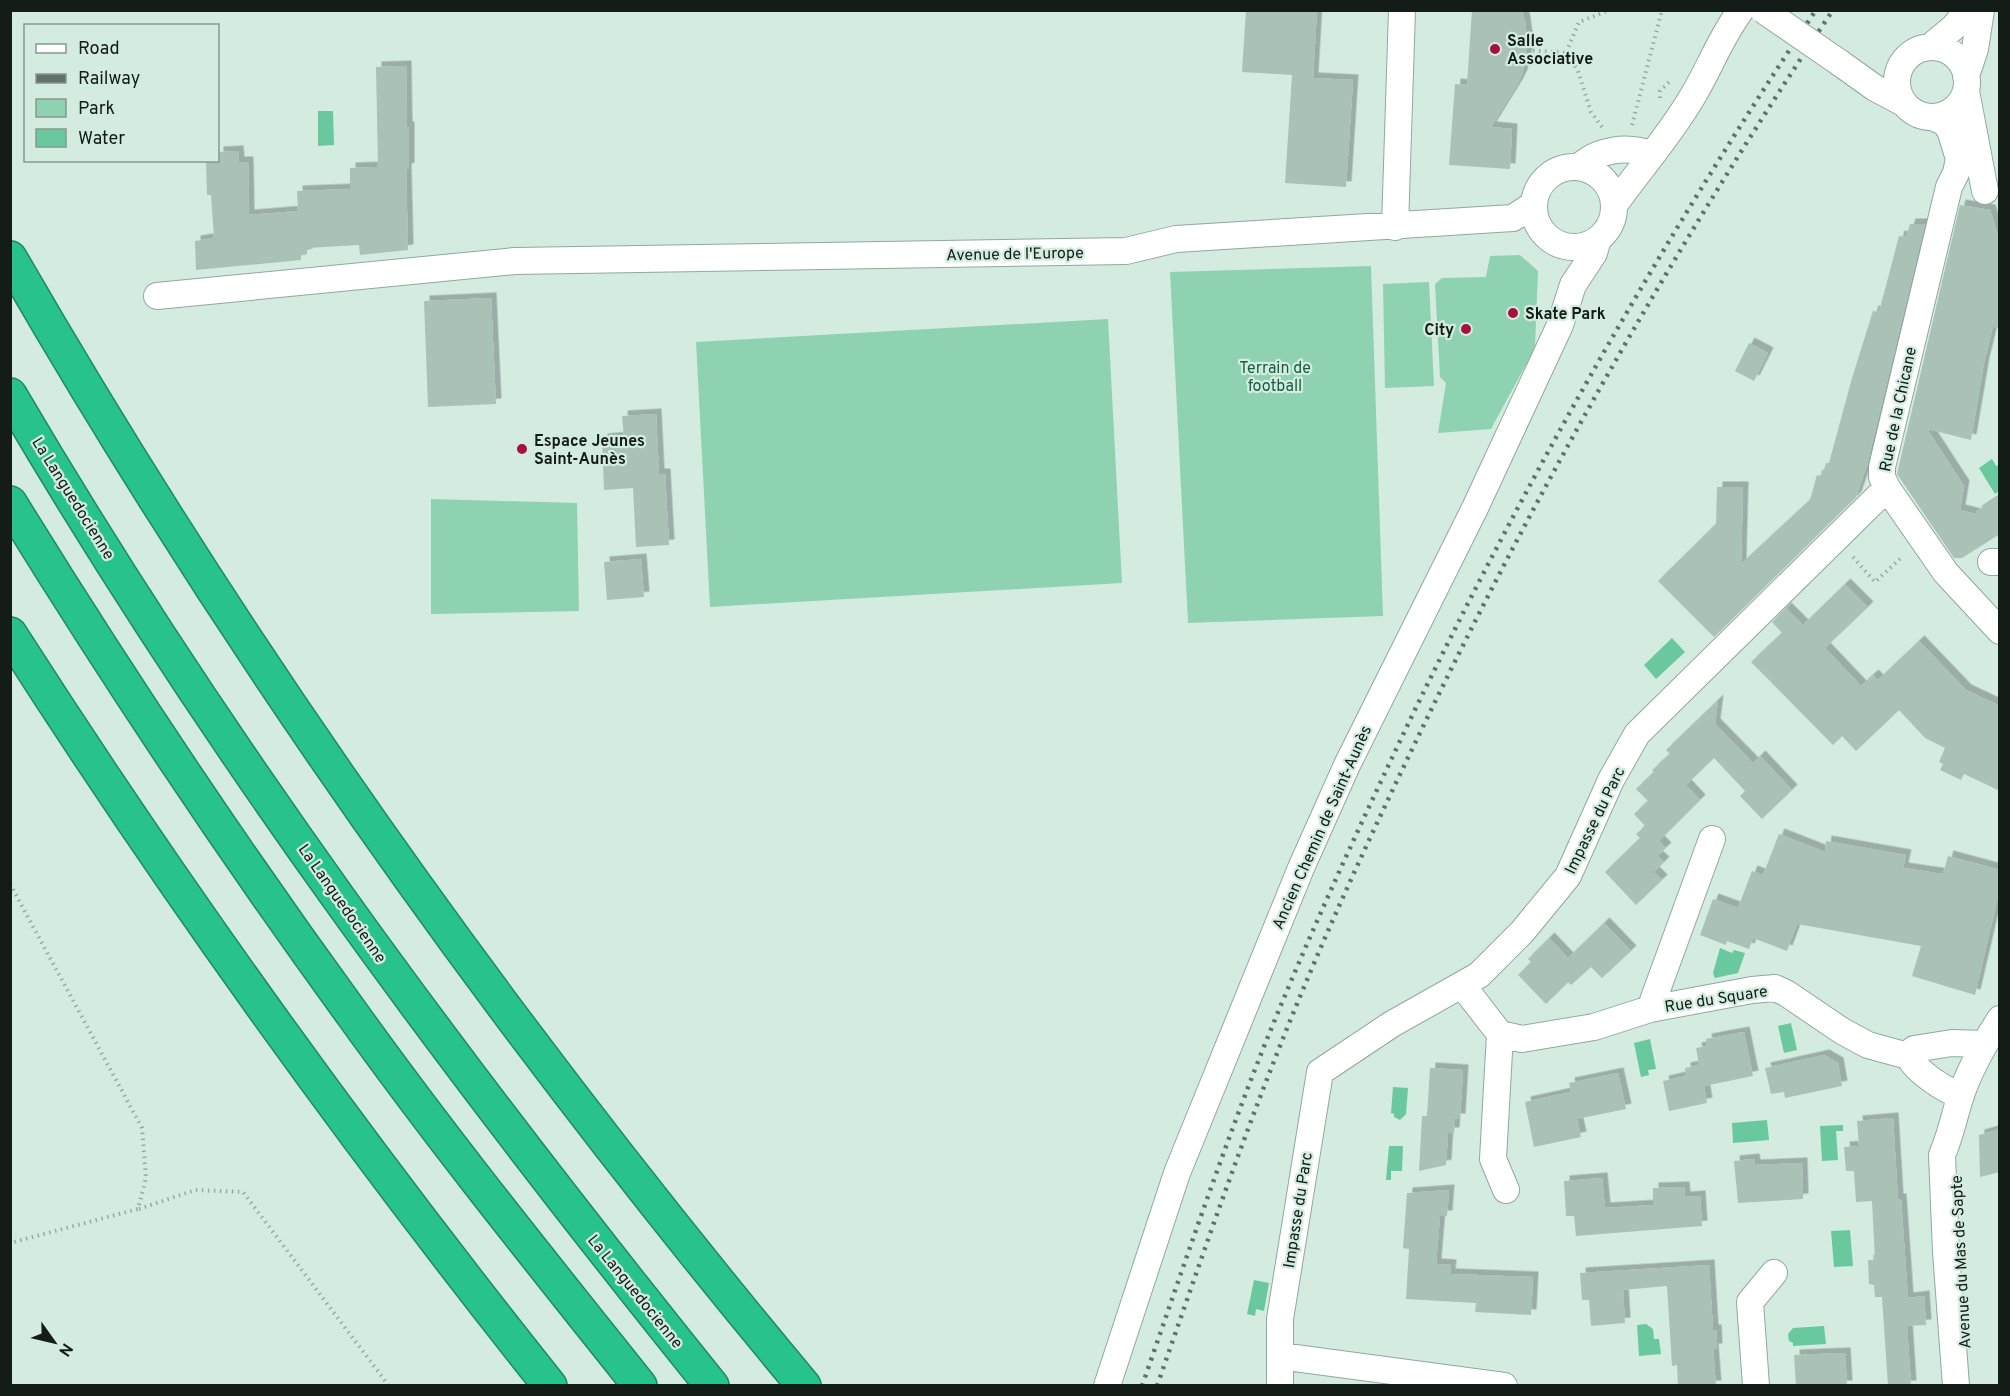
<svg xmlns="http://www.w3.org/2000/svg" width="2010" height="1396" font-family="Overpass,sans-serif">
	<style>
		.green { fill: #8ed2b1 }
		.water { fill: #69c89d }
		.building { fill: #a9c2b5; filter: url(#shadow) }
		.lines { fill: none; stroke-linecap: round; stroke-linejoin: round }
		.minor-casing { stroke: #90a99c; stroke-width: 28 }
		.highway-casing { stroke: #208962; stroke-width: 36 }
		.path { stroke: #97aba1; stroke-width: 4; stroke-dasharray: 1.5 4.5; stroke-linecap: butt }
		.minor { stroke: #fff; stroke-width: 26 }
		.highway { stroke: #27c38a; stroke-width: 33 }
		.rail { stroke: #627169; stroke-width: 4.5; stroke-dasharray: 3 6; stroke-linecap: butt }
		.minor-bridge-casing { stroke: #90a99c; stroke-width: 28; stroke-linecap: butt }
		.minor-bridge { stroke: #fff; stroke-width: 26 }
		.poi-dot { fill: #a7103f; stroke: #d3ecdf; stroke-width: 2 }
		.labels { text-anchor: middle; stroke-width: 4.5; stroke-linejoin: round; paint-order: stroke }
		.poi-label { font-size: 16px; font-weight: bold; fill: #131c17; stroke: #d3ecdf; text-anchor: start }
		.street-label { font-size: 16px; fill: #131c17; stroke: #d3ecdf }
		.park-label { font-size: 16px; fill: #155f42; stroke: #d3ecdf }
	</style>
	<defs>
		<filter id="shadow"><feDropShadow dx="5.5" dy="-5.5" stdDeviation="0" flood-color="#0004"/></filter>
	</defs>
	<rect width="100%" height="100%" fill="#d3ecdf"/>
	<path class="green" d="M1520,255l18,16 -3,77 -44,81 -53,4 8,-50 -6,-6 -5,-93 7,-6 44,-1 4,-21z
		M1371,266l12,350 -195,7 -18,-351z
		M1429,282l5,104 -49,2 -2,-104z
		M1108,319l14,264 -412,24 -14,-265z
		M431,499l146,4 2,108 -148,3z"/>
	<path class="water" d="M318,111h15l1,34 -16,1z
		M1992,459l4,7 3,-1v26l-4,3 -16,-26z
		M1672,638l13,14 -29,27 -12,-14z
		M1720,948l12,5 2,-3 11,3 -7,20 -23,5 -2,-5z
		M1791,1023l6,27 -13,3 -6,-27z
		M1650,1039l6,30 -8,1 1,5 -8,2 -7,-34z
		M1393,1087l15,1 -2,26 -6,6 -6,-3v-3l-3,-1z
		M1767,1120l2,20 -36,3 -1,-20z
		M1843,1125v6h-7l2,29 -16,1 -2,-35z
		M1389,1146h14l-1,25h-11v9h-5z
		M1850,1230l3,36 -19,1 -3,-36z
		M1254,1280l15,3 -5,28 -8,-2 -1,7 -8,-2z
		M1646,1324l7,5 1,10h5l2,15 -22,2 -2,-31z
		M1824,1326l2,18 -33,2v-3l-4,-2 -1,-7 5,-6z"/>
	<path class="building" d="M1246,10h71l-4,68 40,2 -7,107 -61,-4 7,-108 -50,-3z
		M1472,10h50l3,12 2,16v16l-5,21 -5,10 -26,42 21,2 -2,40 -61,-4 6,-81 12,1z
		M406,66l1,61h2v41l-3,1 2,81 -48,5 -1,-10 -52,3v6l-6,1v5l-105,10 -1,-29 19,-3 -3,-43h-4l-1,-35h12v-8l20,-1 1,11h9l1,53 49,-4 -1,-20 53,-2v-21l28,-1 -2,-100z
		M1960,205l30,5 10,32v87l-7,-3 -9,37 -13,77 -44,-11 37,57 -4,24 16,4 1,-3 23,-15v38l-38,24h-8l-57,-84z
		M1910,224h15l-58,241 -11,32 -142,140 -56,-56 58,-57 1,-37h26l-2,77 69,-64 7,-25 5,1 4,-13h3l23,-85 21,-67 6,1 20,-76 7,1z
		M491,298l5,106 -68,3 -4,-106z
		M1749,343l19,10 -14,28 -19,-10z
		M656,414l3,60h6l4,71 -33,2 -3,-59 -29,2 -2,-51 22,-2 -2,-21z
		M641,559l3,38 -37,3 -3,-38z
		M1845,584l23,23 -43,41 36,38 12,-11 5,5 41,-39 47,49 34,16v85l-36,-17 -3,6 -21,-10 3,-6 -4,-2 6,-14 -20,-10 -26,-28 -43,41 -14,-15 -9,9 -82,-83 31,-29 -10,-11 14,-14 17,17z
		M1718,700l-3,24 38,39 7,-7 32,34 -30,29 -22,-23 5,-5 -31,-33 -28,27 14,15 -41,41 7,7 -9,8 7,6 -10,10 8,8 -26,25 -31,-33 35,-34 -4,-4 9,-8 -11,-12 14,-13 -12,-12 18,-17 -2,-2 18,-16 -4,-4z
		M1779,834l46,18 1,-11 80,14 -3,13 40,6 5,-18 52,14v18l-25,107 -63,-19 9,-30 -124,-22 -10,27 -34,-13 -4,11 -22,-8 -1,4 -26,-10 13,-36 25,9 14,-37 11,4z
		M1604,923l27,28 -29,27 -11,-11 -20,18 -3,-3 -22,22 -28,-29 13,-13 -3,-3 21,-21 19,20z
		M1744,1032l9,44 -49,10 3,17 -38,8 -6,-30 23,-5 -1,-8 14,-3 -3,-17 11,-2 -1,-7z
		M1824,1055l14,8 4,23 -57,12 -1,-6 -13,2 -6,-26z
		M1430,1068l33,2 -3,49h-5l-1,14h-6l-2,32 -27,6 3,-55h5z
		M1618,1073l8,36 -49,10 4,18 -47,10 -9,-45 46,-10 -2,-9z
		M1893,1118l5,81h3l7,99 16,-2 2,29 -19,1 4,60h-23l-6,-89h-7l-1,-12 -5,-1 -1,-24h7l-3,-59 -16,1 -2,-31h-8l-2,-24 15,-1 -2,-25z
		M2000,1129v43l-20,5 -1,-42z
		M1754,1159l1,6 47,-2 1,36 -65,4 -4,-42z
		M1602,1178l3,30 48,-3v-17l31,-1 1,10 15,-1 2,30 -126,10 -2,-20h-8l-2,-35z
		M1449,1190l-2,26h-7l-4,48 15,1 -1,9 83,3 -2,38 -56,-3 1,-9 -70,-4 3,-50 -6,-1 4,-55z
		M1709,1265l4,65h3l1,19h-4l3,37h-38l-1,-21 -5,1 -5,-80 -44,4 2,33 -34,3 -2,-26h-7l-2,-27z
		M1845,1353l2,33h-51l-2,-31z"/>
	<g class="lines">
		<g class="minor-casing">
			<path id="minor" d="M1930,47l24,-20 14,-17
				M1897 82a35 35 0 1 1 70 0a35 35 0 1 1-70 0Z
				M1840,63l35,25 30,16
				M1966,76l9,-27 6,-39
				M1966,91l19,100
				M1932,117l12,5 6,8 9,29 -3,14 -7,14 -67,280v10l5,11 59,85 54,58
				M1579,167c19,-18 49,-22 73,-12
				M1534 207a40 40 0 1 1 80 0a40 40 0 1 1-80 0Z
				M1615,204c25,-35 54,-68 76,-105 18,-29 29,-61 50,-89
				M1395,227l7,-217
				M157,296l358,-35 611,-10 50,-12 337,-21 21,-14
				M1991,562h9
				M1462,985l38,49 22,5 72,-12 56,-18 102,-19 23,-2 11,5 56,38 26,14 40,11c10,17 35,33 53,40
				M1650,1009l62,-170
				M1500,1034l-7,125 13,31
				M1908,1056l6,-7 38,-6 32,1
				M1280,1356l224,30
				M1107,1386l70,-213 124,-305 46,-103 128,-257 85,-183 13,-40 21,-32 4,-14
				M1280,1386v-67l40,-247 72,-48 87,-49 43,-43 46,-56 43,-96 26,-46 250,-246
				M1756,1386l-6,-84 24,-29
				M1956,1386l-10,-134 -4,-97c8,-18 12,-38 18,-57 9,-28 24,-54 40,-79"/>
		</g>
		<g class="highway-casing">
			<path id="highway" d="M10,258c230,399 499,775 794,1128
				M10,395c205,350 448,676 702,991
				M10,503c108,175 222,346 343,512 91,127 189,248 287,371
				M10,634c167,261 347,510 540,752"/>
		</g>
		<path class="path" d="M1527,50l39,3
			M1660,98v-7l9,-9
			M1632,125l30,-115
			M1602,127l-11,-15 -13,-41 -12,-18 13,-31 31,-12
			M1853,557l22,25 28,-26
			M10,884l132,244 4,50 -8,31 -128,34
			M139,1209l56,-19 48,2 146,194"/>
		<use href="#minor" class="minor"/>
		<use href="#highway" class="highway"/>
		<path class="rail" d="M1142,1386c40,-115 78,-229 123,-342 44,-109 94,-217 145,-324 119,-246 254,-483 406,-710
			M1157,1386c39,-112 77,-224 121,-335 46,-117 100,-232 155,-345 118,-242 250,-472 400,-696"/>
		<g class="minor-bridge-casing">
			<path id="minor-bridge" d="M1763,10l77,53"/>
		</g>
		<use href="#minor-bridge" class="minor-bridge"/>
	</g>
	<g class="poi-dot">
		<circle cx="1495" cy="49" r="6"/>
		<circle cx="1513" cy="313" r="6"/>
		<circle cx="1466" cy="329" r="6"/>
		<circle cx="522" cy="449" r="6"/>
	</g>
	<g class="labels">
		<g class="poi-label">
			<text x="1507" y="46">Salle<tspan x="1507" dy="18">Associative</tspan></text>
			<text x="1525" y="319">Skate Park</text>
			<text x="1454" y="335" text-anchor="end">City</text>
			<text x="534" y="446">Espace Jeunes<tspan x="534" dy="18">Saint-Aunès</tspan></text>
		</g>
		<g class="street-label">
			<text transform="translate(1015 253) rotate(-1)" y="6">Avenue de l'Europe</text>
			<text transform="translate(1897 409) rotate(-78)" y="6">Rue de la Chicane</text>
			<text transform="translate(74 498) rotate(58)" y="6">La Languedocienne</text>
			<text transform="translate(1594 820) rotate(-64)" y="6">Impasse du Parc</text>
			<text transform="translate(1321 827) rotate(-66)" y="6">Ancien Chemin de Saint-Aunès</text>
			<text transform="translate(343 903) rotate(55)" y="6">La Languedocienne</text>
			<text transform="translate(1716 998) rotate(-9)" y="6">Rue du Square</text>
			<text transform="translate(1297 1210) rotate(-81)" y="6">Impasse du Parc</text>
			<text transform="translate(1960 1262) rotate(-93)" y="6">Avenue du Mas de Sapte</text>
			<text transform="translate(636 1291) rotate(51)" y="6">La Languedocienne</text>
		</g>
		<g class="park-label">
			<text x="1275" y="373">Terrain de<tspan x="1275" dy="18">football</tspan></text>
		</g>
	</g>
	<rect width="2010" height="1396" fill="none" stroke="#131c17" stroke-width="24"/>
	<rect x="24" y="24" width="195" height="138" fill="#d3ecdf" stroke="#86998f" stroke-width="1.5"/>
	<rect x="36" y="44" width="30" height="9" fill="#ffffff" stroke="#86998f" stroke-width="1.5"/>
	<text x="78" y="54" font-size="18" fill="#131c17">Road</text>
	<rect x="36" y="74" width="30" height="9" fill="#627169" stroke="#86998f" stroke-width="1.5"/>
	<text x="78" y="84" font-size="18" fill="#131c17">Railway</text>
	<rect x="36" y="99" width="30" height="18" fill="#8ed2b1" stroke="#86998f" stroke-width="1.5"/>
	<text x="78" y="114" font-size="18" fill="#131c17">Park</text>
	<rect x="36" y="129" width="30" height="18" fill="#69c89d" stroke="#86998f" stroke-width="1.5"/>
	<text x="78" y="144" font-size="18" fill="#131c17">Water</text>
	<g transform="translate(54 1342) rotate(124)" stroke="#d3ecdf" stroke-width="4.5" paint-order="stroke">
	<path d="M0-4.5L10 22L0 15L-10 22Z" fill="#131c17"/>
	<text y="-9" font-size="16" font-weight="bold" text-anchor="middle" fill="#131c17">N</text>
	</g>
</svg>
